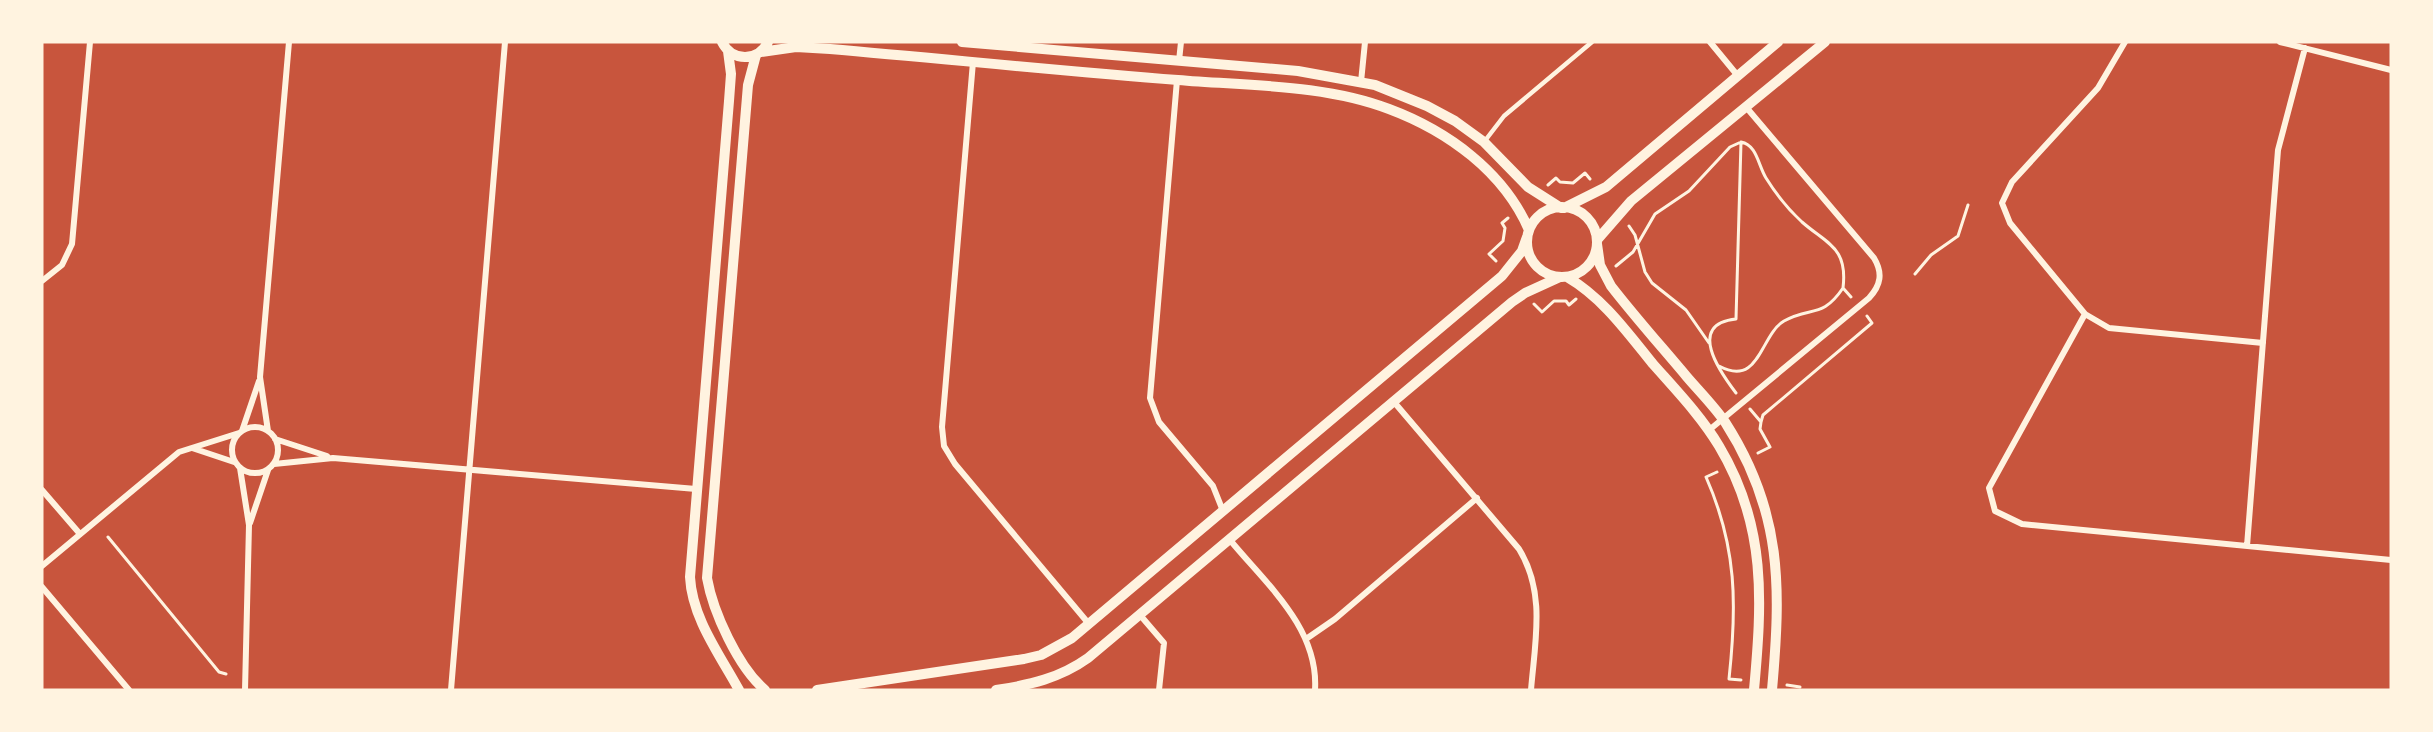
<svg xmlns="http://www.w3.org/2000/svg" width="2433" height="732" font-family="'IBM Plex Sans',sans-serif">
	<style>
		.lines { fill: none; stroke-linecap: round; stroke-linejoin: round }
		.path { stroke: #fff3e0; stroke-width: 3 }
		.service { stroke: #fff3e0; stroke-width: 4.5 }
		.minor { stroke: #fff3e0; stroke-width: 6 }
		.tertiary { stroke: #fff3e0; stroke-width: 10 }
	</style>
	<rect width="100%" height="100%" fill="#c8553d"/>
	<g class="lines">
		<path class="path" d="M1548,185l8,-7 4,4 13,1 12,-10 5,6
			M1629,226l6,9 10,37 7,11 34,27 23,33
			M1496,261l-7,-7 14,-13 2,-13 -3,-5 6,-5
			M1616,266l17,-14 22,-38 34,-23 41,-44 11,-5c16,3 17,23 25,36 10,16 22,31 36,44 25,22 46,25 41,66l8,9
			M1915,274l16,-19 27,-19 10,-31
			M1534,304l8,8 12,-11h12l3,4 7,-6
			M1719,366c41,22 41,-31 65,-45 27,-15 38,-2 59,-33
			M1736,393c-16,-21 -50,-69 0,-74l5,-177
			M1750,409l11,13 -1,7 10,18 -12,6
			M1761,422l2,-7 109,-92 -5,-7
			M1717,472l-11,5c31,70 31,128 23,202l12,1
			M108,537l111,135 7,2
			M1787,685l13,2"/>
		<path class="service" d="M1484,142l20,-26 88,-74"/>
		<path class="minor" d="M1710,42l28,34
			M2125,42l-27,46 -86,94 -10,21 8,20 75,91 24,14 154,15
			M2280,42l111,28
			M1179,61l2,-19
			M973,62l-31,365 2,19 11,18 134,160
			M1177,80l-27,318 9,24 54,64 10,25
			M1361,82l4,-40
			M42,281l20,-16 10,-21 18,-202
			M2085,314l-96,174 6,23 27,13 369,36
			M1394,402l125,147c27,44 16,92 12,141
			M232 450a23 23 0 1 1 46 0a23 23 0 1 1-46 0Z
			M242,431l17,-50
			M268,431l-8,-54 29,-335
			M1708,431l161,-133c12,-13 14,-25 5,-40l-128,-151
			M275,439l52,17
			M192,448l42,14
			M274,464l59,-6 363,31
			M240,468l9,57 -4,165
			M42,490l38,44
			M250,523l18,-53
			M1230,540c36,44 89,88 85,150
			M2247,546l31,-396 27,-102
			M42,566l137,-114 60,-19
			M42,587l87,103
			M1140,615l24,28 -5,47
			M1306,639l29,-20 142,-121
			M451,690l54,-648"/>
		<path class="tertiary" d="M722,42c10,20 36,20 46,0
			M962,42l336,29 77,14 52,21 28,15 29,21 44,45 33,21
			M728,51l3,23 -2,27 -39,476c2,41 30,78 49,113
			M761,52l35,-5 34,2c116,10 232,22 348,31 69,6 146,4 211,29 59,22 115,63 140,121
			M756,55l-8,30 -41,493c6,34 31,89 58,112
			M1527 242a35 35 0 1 1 70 0a35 35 0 1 1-70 0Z
			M1564,208l42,-21 172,-145
			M1597,240l34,-39 194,-159
			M1597,244l3,21 11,21c24,31 50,60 76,91 12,14 27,29 38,45 58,90 56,166 47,268
			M1567,277c36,21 60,55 86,87 23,26 48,52 66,82 48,80 43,156 35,244
			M817,690l207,-31 17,-4 31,-17 430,-362 20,-25 5,-14
			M996,690c34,-5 64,-12 92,-32l424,-356 13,-9 35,-16"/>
	</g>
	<rect width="2433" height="732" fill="none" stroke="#fff3e0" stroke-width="87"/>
</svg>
